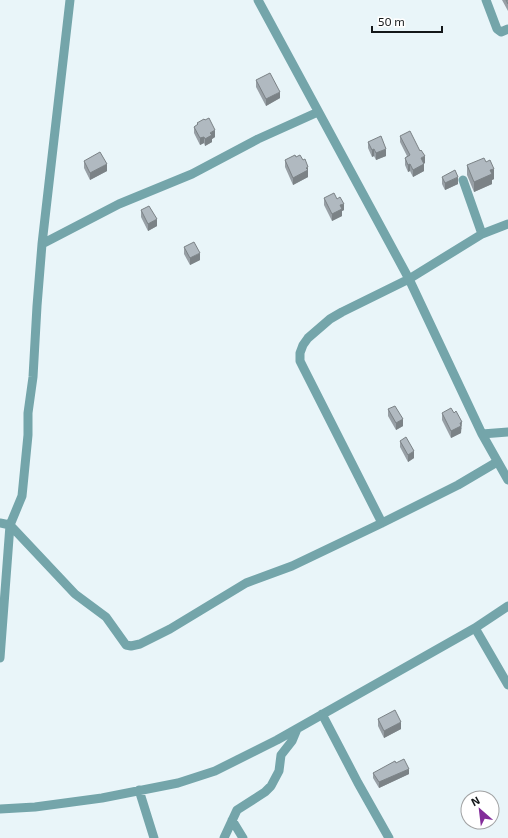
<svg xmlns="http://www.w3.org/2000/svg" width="508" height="838" font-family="'Exo 2',sans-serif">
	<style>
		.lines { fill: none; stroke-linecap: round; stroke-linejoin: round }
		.street { stroke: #74a5aa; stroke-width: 9 }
		.wall { fill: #979fa5 }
		.shaded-wall { fill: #7b8286 }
		.building { fill: #b0b9c0; stroke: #7b8286 }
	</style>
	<rect width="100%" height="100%" fill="#e9f5f9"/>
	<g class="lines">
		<path class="street" d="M258,0l151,279 73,155 26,46
			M486,0l11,29 4,3 7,-3
			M463,180l19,54
			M42,244l77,-40 73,-30 66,-35 60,-27
			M482,434l26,-2
			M0,523l10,2 65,69 31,23 20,28 5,1 9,-2 30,-15 76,-46 46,-17 90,-43 76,-38 39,-23
			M382,523l-78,-154 -4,-8v-8l3,-8 5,-7 22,-19 12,-7 67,-33 73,-45 26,-10
			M475,628l33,57
			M0,658l10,-133 12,-29 1,-10 5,-51v-22l5,-36 4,-71 5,-62 28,-244
			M322,714l36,69 31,55
			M139,790l15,48
			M0,809l35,-2 67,-9 76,-15 37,-12 62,-31 198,-112 33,-22
			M232,820l11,18
			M224,838l13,-28 28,-18 6,-6 8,-15 2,-16 11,-14 5,-12"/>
	</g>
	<path class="wall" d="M502,0h6v11z
		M256,80l24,18 -14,8 -10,-19z
		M197,123l18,14 -3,2v3l-7,4 -1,-3 -4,2 -6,-12v-6l3,-2z
		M400,136l25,27h-1v8l-11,6 -3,-6 -2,1 -3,-7v-7l2,-2 -7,-14z
		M368,142l18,14 -10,4 -2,-4 -2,1 -4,-9z
		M285,160l23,13v4l-15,8 -8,-18z
		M84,161l23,10 -17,9 -6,-12z
		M467,165l27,14 -2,1v4l-18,8 -7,-17z
		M442,177l16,7 -13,6 -3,-6z
		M324,198l20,12 -2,1v5l-10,5 -8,-16z
		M141,210l16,16 -9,5 -7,-14z
		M184,247l16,13 -10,5 -6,-11z
		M388,409l15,17 -7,4 -8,-14z
		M442,413l20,16h-1v4l-10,5 -9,-18z
		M400,441l14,17 -6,4 -8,-15z
		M378,719l23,10 -17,9 -6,-12z
		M396,763l13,11 -30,14 -6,-10v-5z"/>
	<path class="shaded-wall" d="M280,92v6l-14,8v-7z
		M215,130v7l-3,2v3l-7,4v-7l5,-6z
		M204,137v6l-4,2v-7z
		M374,149v7l-2,1v-7z
		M386,149v7l-10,4v-7z
		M425,156v7l-4,2v-7z
		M107,164v7l-17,9v-7z
		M410,164v7l-2,1v-7z
		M424,164v7l-11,6v-7z
		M308,167v10l-15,8v-7z
		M494,169v10l-2,1v4l-18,8v-10l16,-12z
		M458,177v7l-13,6v-7z
		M344,204v6l-2,1v5l-10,5v-7l8,-9z
		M157,219v7l-9,5v-7z
		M200,253v7l-10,5v-7z
		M403,419v7l-7,4v-7z
		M462,422l-1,11 -10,5v-7l9,-8z
		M414,451v7l-6,4v-7z
		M401,722v7l-17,9v-7z
		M409,769v5l-30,14v-6z"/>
	<path class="building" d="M506,0h2v4z
		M270,73l10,19 -14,7 -10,-19z
		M209,118l6,12 -5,3 2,2 -7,4 -1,-2 -4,1 -6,-11 4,-3 -1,-1 7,-4 1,1z
		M410,131l10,20 1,-1 4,6 -4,2 3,6 -11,6 -3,-6 -2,1 -3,-7 5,-3 -10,-19z
		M381,136l5,13 -10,4 -2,-4 -2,1 -4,-8z
		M100,152l7,12 -17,9 -6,-12z
		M295,155l1,2 4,-2 3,5 2,-1 3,8 -2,1 2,2 -15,8 -8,-18z
		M484,158l2,4 4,-2 4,9 -4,1 2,4 -18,8 -7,-17z
		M455,170l3,7 -13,6 -3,-6z
		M334,193l3,6 3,-2 4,7 -4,1 2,4 -10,5 -8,-16z
		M149,206l8,13 -9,5 -7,-14z
		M194,242l6,11 -10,5 -6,-11z
		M395,406l8,13 -7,4 -8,-14z
		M451,408l3,5 2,-2 6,11 -2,1 1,3 -10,5 -9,-18z
		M406,437l8,14 -6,4 -8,-14z
		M395,710l6,12 -17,9 -6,-12z
		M404,759l5,10 -30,13 -6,-9 22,-12 1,2z"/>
	<g transform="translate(480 810) rotate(332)"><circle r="19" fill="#ffffff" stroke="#a1a2a3"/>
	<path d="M0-3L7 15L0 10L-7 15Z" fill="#832c9a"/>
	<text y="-6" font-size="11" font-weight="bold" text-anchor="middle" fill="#131719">N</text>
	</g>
	<path d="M372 26v6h70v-6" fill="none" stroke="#131719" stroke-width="2"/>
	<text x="378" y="26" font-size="12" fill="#131719" stroke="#ffffff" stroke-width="3" paint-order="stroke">50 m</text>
</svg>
